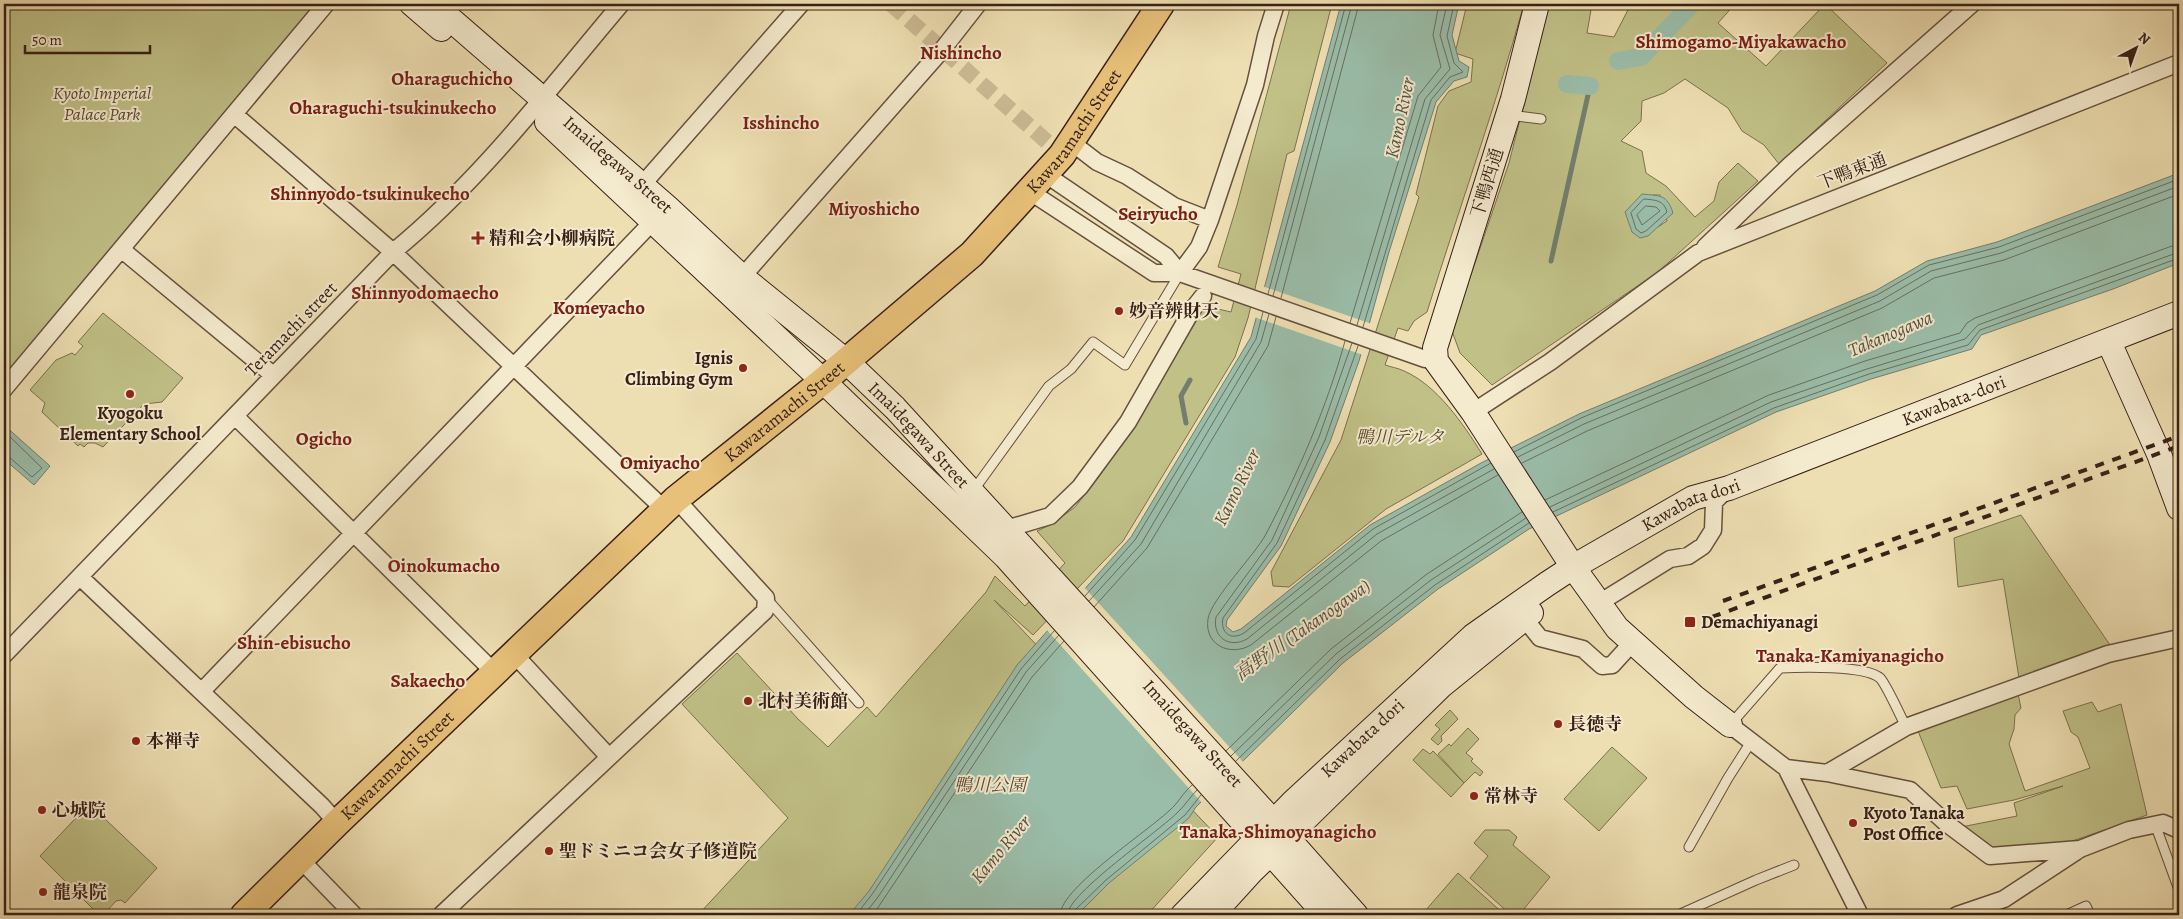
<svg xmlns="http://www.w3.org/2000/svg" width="2183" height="919" font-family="Alegreya,'Noto Serif JP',serif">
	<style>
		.green { fill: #c0c087; stroke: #7c704f; fill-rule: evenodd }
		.water { fill: #9abda9; stroke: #737e6f }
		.pier { fill: #eedfb2 }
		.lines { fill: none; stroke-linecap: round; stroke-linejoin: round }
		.shore { stroke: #6a6e60; stroke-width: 1 }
		.stream { stroke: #737e6f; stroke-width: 5 }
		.canal { stroke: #9abda9; stroke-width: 18 }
		.street-tunnel { stroke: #cab993; stroke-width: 16; stroke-dasharray: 16 8; stroke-linecap: butt }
		.lane-casing { stroke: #66503e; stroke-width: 11 }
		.street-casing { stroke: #66503e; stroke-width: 19 }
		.secondary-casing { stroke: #392017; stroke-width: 26 }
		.primary-casing { stroke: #392017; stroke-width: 29 }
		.lane { stroke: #f4eacd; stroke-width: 9 }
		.street { stroke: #f4eacd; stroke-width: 16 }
		.secondary { stroke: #f4eacd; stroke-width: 24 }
		.primary { stroke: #e7c079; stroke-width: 26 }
		.rail { stroke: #392017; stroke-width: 4; stroke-dasharray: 9 9; stroke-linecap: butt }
		.poi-dot { fill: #8f2418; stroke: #f4eacd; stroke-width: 2 }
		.labels { text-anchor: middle; stroke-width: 4; stroke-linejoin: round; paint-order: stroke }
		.park-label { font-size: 18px; font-style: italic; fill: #5b4833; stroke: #f4eacd }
		.street-label { font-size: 18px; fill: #392017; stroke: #f4eacd }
		.poi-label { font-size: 18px; font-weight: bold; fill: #392017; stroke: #f4eacd; text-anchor: start }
		.neighbourhood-label { font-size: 19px; font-weight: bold; fill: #7a1f14; stroke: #f4eacd }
		.water-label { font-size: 19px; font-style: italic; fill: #564f43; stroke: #f4eacd }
	</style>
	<rect width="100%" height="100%" fill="#eedfb2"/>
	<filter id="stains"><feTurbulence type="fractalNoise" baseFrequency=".004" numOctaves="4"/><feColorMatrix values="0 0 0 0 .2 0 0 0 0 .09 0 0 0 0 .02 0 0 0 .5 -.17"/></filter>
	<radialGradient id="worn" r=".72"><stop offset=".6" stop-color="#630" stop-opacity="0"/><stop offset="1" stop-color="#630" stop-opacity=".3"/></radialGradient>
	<path class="green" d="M4,4h311l-311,372z
		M1291,4h41l-38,147 -7,3 -39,164 -13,39 -112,184 -90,94 -39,-35 224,237 -71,78h-449l90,-97 -106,-114 55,-51 61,66 30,28 39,-40 9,10 110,-125 9,-16 30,30 40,-43 -28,-32 15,-7 23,-17 23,-29 42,-61 65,-111 26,6 10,-38 -23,-7 19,-62z
		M1467,4h57c-29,104 -65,205 -97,308l-13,9 -6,10 -10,-3 -13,37c6,2 13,3 19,6 33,14 60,54 78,83l-96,55 -97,78 -16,-1 -2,-14 70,-132 78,-243 -3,-3 22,-88 11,-15 22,-9 2,-23 -18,-6z
		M1549,4h43l-5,29 27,4 17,-33h104l-17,19 48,43 59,-62 62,59 -108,101 -15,-19 -22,-14 -14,-23 -43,-29 -21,14 -22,8 -1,20 -20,20 21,10 4,22 20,13 29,31 19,-16 5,-19 19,-19 20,18 -100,91 -166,113 -32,-32 -8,-22 57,-168zM1653,195h7l7,26 -9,6z
		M103,313l80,65 -21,24 -18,2 -41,43 -8,-4h-7l-4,4 -4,-3 -2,2 -36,-34 3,-9 -15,-13 26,-30 16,-7 3,2 8,-9 -5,-4z
		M2021,515l89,130 -91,33 -16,-99 -45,8 -4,-49z
		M2018,694l3,14 -6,7 -1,14 -5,15 16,47 65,-23 -12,-31 -7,-5 -8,-21 29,-9 6,10 23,-8 26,111 -83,29 -65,7 -43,-23 61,-12 -3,-13 49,-17 -49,14 -47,9 -10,-23 -16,2 -23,-57z
		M1450,710l8,9 -17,17 1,5 -4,4 -7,-6 9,-10 -5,-4z
		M1468,728l11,11 -13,14 7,6 -2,2 12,11 -3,4 -5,-4 -11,11 -26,-29 11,-10 2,2z
		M1612,747l35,31 -48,53 -35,-32z
		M1423,749l7,5 3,-3 31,32 -13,14 -38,-37z
		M89,804l68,64 -32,35 -4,-3 -5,1 -13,14h-4l-59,-59z
		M1485,830h24l8,7 -4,8 37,32 -31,38h-8l-41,-37 18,-22 -14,-13z
		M1458,873l47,42h-75l-5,-4z"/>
	<path class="water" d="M1341,4h118l-7,31 7,26 10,6 -2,10 -13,4 -18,21 -47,150 -30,109 -29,81 -49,104 -54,74 -1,6 7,6 8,-3 129,-104 111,-62 98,-49 296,-123 52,-30 70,-19 182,-69v90l-66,26 -132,46 -9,14 -101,30 -95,33 -247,117 -91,60 -95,74 -147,144 -7,11 -80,65 -32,32h-228l20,-24 148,-226 114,-128 120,-200z
		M1642,194c18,2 25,0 31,19l-25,23 -8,2 -8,-6 -7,-20z
		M4,425l46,41 -16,19 -30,-26z"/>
	<path class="pier" d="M1262,286l110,38 -9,31 -109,-38z
		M1084,587l160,176 -41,41 -157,-175z"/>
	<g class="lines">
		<path class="shore" d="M1644,199c11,1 20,1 23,13l-21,19 -5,2 -5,-4 -5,-16z
			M1646,206l10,1 4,4 -18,14 -5,-10z
			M1268,294l78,-290
			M1273,296l79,-292
			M1281,298l78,-294
			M1350,323l68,-227 23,-29 -8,-32 6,-31
			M1357,325l68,-226 25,-30 -10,-34 7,-31
			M1363,327l68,-227 19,-23 13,-5 -9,-9 -7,-27 7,-32
			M1345,341c-18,66 -47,132 -79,193 -11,21 -55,65 -58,85 -4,26 22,38 43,26l130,-104 117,-66
			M1352,343l-33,94 -47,103 -56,77c-4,20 13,32 31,22l130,-105 117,-65
			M1358,346l-33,94 -48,103 -54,75c-3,15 8,23 21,15l129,-104 118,-66
			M4,431l38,37 -10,9 -23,-20 -5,-2
			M1514,452l67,-34 296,-123 52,-30 70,-18 180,-68
			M1518,457l66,-33 296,-123 51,-30 70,-18 178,-67
			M1522,463l65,-32 295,-123 52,-30 70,-18 175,-66
			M1545,500l224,-105 96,-34 95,-28 7,-10 8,-5 197,-72 7,-1
			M1550,507l221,-105 96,-33 98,-30 13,-14 201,-73
			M1553,512l221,-104 95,-34 99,-29 12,-15 199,-72
			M1085,596l50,-56 121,-201 7,-27
			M1089,601l52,-57 120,-202 8,-28
			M1094,607l53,-59 121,-202 8,-29
			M1226,751l105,-102 96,-75 95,-62
			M1231,756l105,-102 95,-74 95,-62
			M1236,761l104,-102 95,-74 94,-62
			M856,915l17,-22 148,-224 33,-38
			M864,915l14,-18 148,-225 33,-37
			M873,915l159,-238 32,-36
			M1060,915c1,-29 93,-86 115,-110 6,-7 10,-14 17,-20
			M1067,915c2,-23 93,-84 112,-104 7,-7 11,-14 18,-21
			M1074,915l1,-5 31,-30 79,-65 16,-20"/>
		<path class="stream" d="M1551,261l39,-175
			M1186,423l-5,-27 9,-16"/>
		<path class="canal" d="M1618,61l23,-4 51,-53
			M1567,84l23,2"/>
		<path class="street-tunnel" d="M891,4l171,151"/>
		<g class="lane-casing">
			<path id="lane" d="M1509,115l32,4
				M973,491l76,-105 22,-17 22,-27 32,23 55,-92
				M766,598l93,105
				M1730,725l50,-57c20,-1 85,-3 100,10 6,6 21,39 26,49
				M2155,824l24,66
				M1689,847l39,-69 23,-36
				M1678,915l78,-35 38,-15
				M2066,915l20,-9 4,9"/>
		</g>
		<g class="street-casing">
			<path id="street" d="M234,114l159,138 272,258
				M1071,142l26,20 30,14 47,30 36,14
				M1045,174l121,82 14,17
				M642,185l159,-181
				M1029,191l125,82h26l245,86 11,2
				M1705,247l85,-82 182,-161
				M121,249l152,126
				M1180,273l19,-26 11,-27 45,-135 11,-49 10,-32
				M742,277l200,-227 36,-46
				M4,389l322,-385
				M1473,412l77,-50 148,-109 481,-190
				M235,416l259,256
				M1006,529l44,-13 30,-29 48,-65 64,-112 11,-14
				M80,577l242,229 15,17
				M1599,603l71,-44 18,-3 15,-10 10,-16 1,-28 13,-13
				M1524,618l16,20 43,11 19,17 10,-1 20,-22
				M514,654l95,103
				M4,655l389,-403c87,-71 156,-163 228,-248
				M202,691l458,-477
				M1730,725l56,43 41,5 83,17 36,33 44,33 90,-7
				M1786,768l74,147
				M1827,773l79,-46 202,-73 71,-16
				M300,859l54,56
				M441,915l324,-304 1,-13 -90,-99
				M1957,915l47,-16 76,-50 49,-19 34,-7 16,7"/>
		</g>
		<g class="secondary-casing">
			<g id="secondary">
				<path d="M412,4l29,25"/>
				<path id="s1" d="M433,4l234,203 75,70 104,84 49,47 364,398 97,109"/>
				<path d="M1537,4l-24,95 -78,249 1,13 37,51 100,155 44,61 77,69 36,28"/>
				<path d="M547,122l276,259 183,176 320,358"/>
				<path d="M2109,342l50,112 20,54"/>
				<path id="s2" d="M1183,915l110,-113 180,-166 74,-52 26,-17 120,-69 36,-10 450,-175"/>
				<path d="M1212,915l39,-43 190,-186 90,-73"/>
			</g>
		</g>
		<g class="primary-casing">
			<g id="primary">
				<path id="s3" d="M244,915l93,-92 339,-324 147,-118 149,-127 90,-99 99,-151"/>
			</g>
		</g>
		<use href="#lane" class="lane"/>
		<use href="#street" class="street"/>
		<use href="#secondary" class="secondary"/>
		<use href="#primary" class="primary"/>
		<path class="rail" d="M1723,601l456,-165
			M1712,617l467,-171"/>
	</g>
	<g class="poi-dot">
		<path d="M475.5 230.5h5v5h5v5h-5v5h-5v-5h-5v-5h5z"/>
		<circle cx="1119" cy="311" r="5"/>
		<circle cx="743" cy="368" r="5"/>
		<circle cx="130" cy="394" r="5"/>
		<rect x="1684" y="616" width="12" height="12" rx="2.5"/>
		<circle cx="748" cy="701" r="5"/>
		<circle cx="1558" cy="724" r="5"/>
		<circle cx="136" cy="741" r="5"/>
		<circle cx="1474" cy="796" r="5"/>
		<circle cx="42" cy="810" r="5"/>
		<circle cx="1853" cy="823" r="5"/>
		<circle cx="549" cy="851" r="5"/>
		<circle cx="43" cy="892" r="5"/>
	</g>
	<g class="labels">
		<g class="park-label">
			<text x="102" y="99">Kyoto Imperial<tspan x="102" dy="21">Palace Park</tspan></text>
			<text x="1400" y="443">鴨川デルタ</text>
			<text x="990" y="791">鴨川公園</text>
		</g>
		<g class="street-label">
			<text dy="6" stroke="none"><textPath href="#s3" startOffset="1144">Kawaramachi Street</textPath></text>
			<text dy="6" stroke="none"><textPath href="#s1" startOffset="245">Imaidegawa Street</textPath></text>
			<text transform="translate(1852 171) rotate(-21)" y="6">下鴨東通</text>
			<text transform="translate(1487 183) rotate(-73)" y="6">下鴨西通</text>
			<text transform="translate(291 329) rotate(-46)" y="6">Teramachi street</text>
			<text dy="6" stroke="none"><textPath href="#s2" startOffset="941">Kawabata-dori</textPath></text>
			<text dy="6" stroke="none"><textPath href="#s3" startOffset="739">Kawaramachi Street</textPath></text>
			<text dy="6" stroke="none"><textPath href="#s1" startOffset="650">Imaidegawa Street</textPath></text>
			<text dy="6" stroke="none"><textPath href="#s2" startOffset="658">Kawabata dori</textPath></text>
			<text dy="6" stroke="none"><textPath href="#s1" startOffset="1055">Imaidegawa Street</textPath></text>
			<text dy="6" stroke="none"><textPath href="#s2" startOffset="252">Kawabata dori</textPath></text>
			<text dy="6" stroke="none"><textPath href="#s3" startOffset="214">Kawaramachi Street</textPath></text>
		</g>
		<g class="poi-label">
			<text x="489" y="244">精和会小柳病院</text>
			<text x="1129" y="317">妙音辨財天</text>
			<text x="733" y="364" text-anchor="end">Ignis<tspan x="733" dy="21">Climbing Gym</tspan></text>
			<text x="130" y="419" text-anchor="middle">Kyogoku<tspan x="130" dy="21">Elementary School</tspan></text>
			<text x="1701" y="628">Demachiyanagi</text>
			<text x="758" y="707">北村美術館</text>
			<text x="1568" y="730">長徳寺</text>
			<text x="146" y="747">本禅寺</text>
			<text x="1484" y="802">常林寺</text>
			<text x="52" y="816">心城院</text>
			<text x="1863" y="819">Kyoto Tanaka<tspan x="1863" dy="21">Post Office</tspan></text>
			<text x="559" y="857">聖ドミニコ会女子修道院</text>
			<text x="53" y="898">龍泉院</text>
		</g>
		<g class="neighbourhood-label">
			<text x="1741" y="48">Shimogamo-Miyakawacho</text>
			<text x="961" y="59">Nishincho</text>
			<text x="452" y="85">Oharaguchicho</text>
			<text x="393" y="114">Oharaguchi-tsukinukecho</text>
			<text x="781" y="129">Isshincho</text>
			<text x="370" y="200">Shinnyodo-tsukinukecho</text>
			<text x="874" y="215">Miyoshicho</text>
			<text x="1158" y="220">Seiryucho</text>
			<text x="425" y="299">Shinnyodomaecho</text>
			<text x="599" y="314">Komeyacho</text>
			<text x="324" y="445">Ogicho</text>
			<text x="660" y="469">Omiyacho</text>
			<text x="444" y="572">Oinokumacho</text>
			<text x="294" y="649">Shin-ebisucho</text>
			<text x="1850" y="662">Tanaka-Kamiyanagicho</text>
			<text x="428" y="687">Sakaecho</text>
			<text x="1278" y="838">Tanaka-Shimoyanagicho</text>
		</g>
		<g class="water-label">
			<text transform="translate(1399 118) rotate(-78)" y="7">Kamo River</text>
			<text transform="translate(1890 333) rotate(-23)" y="7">Takanogawa</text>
			<text transform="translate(1236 487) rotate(-64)" y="7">Kamo River</text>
			<text transform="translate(1302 629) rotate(-35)" y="7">高野川 (Takanogawa)</text>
			<text transform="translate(1000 849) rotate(-50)" y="7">Kamo River</text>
		</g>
	</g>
	<rect width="2183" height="919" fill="none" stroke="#eedfb2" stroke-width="20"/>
	<rect x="5" y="5" width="2173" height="909" fill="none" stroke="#392017" stroke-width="2.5"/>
	<rect x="10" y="10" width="2163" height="899" fill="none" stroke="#392017"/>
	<g transform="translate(2136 48) rotate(41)" stroke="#f4eacd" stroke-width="4" paint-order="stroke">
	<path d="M0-4L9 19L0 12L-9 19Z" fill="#392017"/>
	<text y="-8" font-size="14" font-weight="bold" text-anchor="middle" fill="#392017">N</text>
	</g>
	<path d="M25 45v8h125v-8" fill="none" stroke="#392017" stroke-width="2.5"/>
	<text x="32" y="45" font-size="15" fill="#392017" stroke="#f4eacd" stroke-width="4" paint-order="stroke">50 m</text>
	<rect width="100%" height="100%" filter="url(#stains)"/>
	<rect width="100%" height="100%" fill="url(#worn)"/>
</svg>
